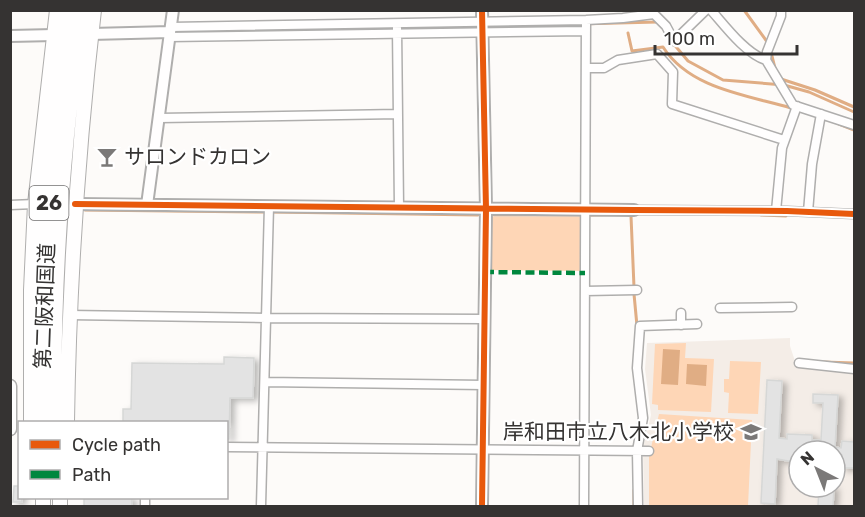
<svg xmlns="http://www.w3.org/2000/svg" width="865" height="517" font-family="Rubik,'Noto Sans JP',sans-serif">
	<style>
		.built { fill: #f4ede7; fill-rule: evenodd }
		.green { fill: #fed6b6 }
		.water { fill: #e0ad84 }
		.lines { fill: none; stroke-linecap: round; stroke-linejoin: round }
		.stream { stroke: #e0ad84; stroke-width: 3 }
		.building { fill: #e3e3e3; stroke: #d6d7d6; stroke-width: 1.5; filter: url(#shadow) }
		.minor-casing { stroke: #afaead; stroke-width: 11 }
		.tertiary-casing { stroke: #afaead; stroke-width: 14 }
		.secondary-casing { stroke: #afaead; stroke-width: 15 }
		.trunk-casing { stroke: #afaead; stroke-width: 16 }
		.minor { stroke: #fffefe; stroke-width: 8 }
		.tertiary { stroke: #fffefe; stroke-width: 10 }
		.secondary { stroke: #fffefe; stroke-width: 12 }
		.trunk { stroke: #fffefe; stroke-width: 14 }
		.quiet { stroke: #00873e; stroke-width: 4.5; stroke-dasharray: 9 4.5; stroke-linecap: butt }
		.cycleway-casing { stroke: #fff; stroke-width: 10 }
		.cycleway { stroke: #e8590c; stroke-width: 6 }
		.labels { text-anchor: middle; stroke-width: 4.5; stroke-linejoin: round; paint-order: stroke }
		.shield { fill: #fff; stroke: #727070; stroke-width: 1.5 }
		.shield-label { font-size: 20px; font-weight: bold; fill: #353332 }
		.poi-label { font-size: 21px; fill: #353332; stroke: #fff; text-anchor: start }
		.street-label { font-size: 21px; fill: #353332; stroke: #fff }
	</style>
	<defs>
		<filter id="shadow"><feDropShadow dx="4.5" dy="2.5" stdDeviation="3" flood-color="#0004"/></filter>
	</defs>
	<rect width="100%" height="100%" fill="#fdfbf9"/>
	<path class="built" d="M790,338v8l7,21 57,6v133h-210l-1,-58 8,-33 -6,-46 2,-26zM799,451h36v36h-36z"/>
	<path class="green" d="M492,217h88l2,3 1,51 -95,-1v-49z
		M686,343l-1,15 29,1 -3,53 -53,-2v-5l-6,-1 3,-60z
		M730,361l31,1 -3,52 -30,-1 1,-20 -5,-1v-13h5z
		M659,414l93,6 -4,86h-99v-50z"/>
	<path class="water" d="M663,349l17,1 -2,35 -17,-1z
		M687,364l20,1 -1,21 -20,-2z"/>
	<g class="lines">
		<path class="stream" d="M744,10l24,33
			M494,26l164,-4
			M181,32l290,-5
			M628,33l4,18 31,-4c27,42 84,48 128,61
			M672,42l16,19 35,19 61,5 25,7 45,20
			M771,52l4,16
			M781,79l34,11 39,17
			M839,124l15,6
			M85,210l180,2
			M272,212l206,3
			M494,215h86
			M591,215l43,-1
			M761,215l25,1
			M631,216l3,71
			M634,294l3,32
			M823,362l31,1
			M634,506v-16"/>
	</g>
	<path class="building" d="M224,357l30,1 -1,40h-23l-1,41h-3v-17h-103v-13h8l1,-46 92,1z
		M767,380l15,1 -3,57 8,1v-5l25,1v5h9l2,-37h-10v-9l25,1 -3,52 6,1 1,-7 12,1v26h-12v-13l-7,1v-5h-36v12l-22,-4 -2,45 -14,-1z
		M14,486h6l2,16h-9z
		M819,487h15l-1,19h-15z
		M84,498h48v8h-48z"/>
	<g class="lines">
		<g class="minor-casing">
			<path id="minor" d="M711,10c14,16 35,44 55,50
				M781,10v6l-14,36 -1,8 27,45 61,20
				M654,14l12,12 8,15 32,-31
				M171,27l415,-7 37,-2 31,-4 -1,-4
				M397,28l2,180
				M169,37l417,-6
				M586,68h18l14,-8 39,-6 16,18 -1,32 112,36
				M159,118l239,-4
				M10,205l25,-1
				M634,210l153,1 67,3
				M776,211l6,-63 15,-42
				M808,212l4,-48 9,-50
				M585,291l52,-1
				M720,308l72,-1
				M681,313v12
				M69,315l197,3 219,1
				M799,363l55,6
				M265,382l219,3
				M226,447l423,4
				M145,498v8
				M261,506l8,-300
				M584,506l2,-486
				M638,506l-1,-55 6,-33 -6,-50 3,-42 57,-2"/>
		</g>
		<g class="tertiary-casing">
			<path id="tertiary" d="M482,10l4,199 -4,297
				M91,34l79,-2
				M10,36l44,-1
				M75,204l559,6
				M147,205l26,-195"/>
		</g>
		<g class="secondary-casing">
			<path id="secondary" d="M10,386v43"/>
		</g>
		<g class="trunk-casing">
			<path id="trunk" d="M31,422v-132l4,-86 22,-194
				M42,422l6,-208 22,-204
				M55,422c-3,-137 8,-276 27,-412
				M67,422c2,-138 11,-274 27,-412
				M43,498v8
				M60,498v8"/>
		</g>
		<use href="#minor" class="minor"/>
		<use href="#tertiary" class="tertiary"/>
		<use href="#secondary" class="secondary"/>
		<use href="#trunk" class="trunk"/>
		<path class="quiet" d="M485,272l100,1"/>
		<g class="cycleway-casing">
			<path id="cycleway" d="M482,10l4,199 -4,297
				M75,204l559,6 153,1 67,3"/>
		</g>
		<use href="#cycleway" class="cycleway"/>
	</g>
	<defs>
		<g id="bar-bare" transform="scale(1.62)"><path d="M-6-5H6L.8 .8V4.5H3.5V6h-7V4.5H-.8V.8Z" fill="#7b7978" stroke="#fff" stroke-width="2.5" paint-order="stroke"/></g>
		<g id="school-bare" transform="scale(1.62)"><path d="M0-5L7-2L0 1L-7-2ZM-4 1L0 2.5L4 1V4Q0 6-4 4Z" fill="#7b7978" stroke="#fff" stroke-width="2.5" paint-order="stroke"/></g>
	</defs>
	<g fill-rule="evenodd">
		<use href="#bar-bare" x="107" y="157"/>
		<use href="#school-bare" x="751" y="432"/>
	</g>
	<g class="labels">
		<rect class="shield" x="29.5" y="186" width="39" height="34" rx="4.5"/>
		<g class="shield-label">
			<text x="49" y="210">26</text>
		</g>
		<g class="poi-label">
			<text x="124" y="164">サロンドカロン</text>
			<text x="734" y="439" text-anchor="end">岸和田市立八木北小学校</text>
		</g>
		<g class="street-label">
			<text transform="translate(45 306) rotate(-88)" y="7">第二阪和国道</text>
		</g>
	</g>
	<rect width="865" height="517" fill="none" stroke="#353332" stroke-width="24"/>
	<rect x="18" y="421" width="210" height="78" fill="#ffffff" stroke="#aeadad" stroke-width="1.5"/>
	<rect x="30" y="440" width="30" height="9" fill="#e8590c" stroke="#aeadad" stroke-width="1.5"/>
	<text x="72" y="451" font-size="18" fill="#353332">Cycle path</text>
	<rect x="30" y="470" width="30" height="9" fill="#00873e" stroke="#aeadad" stroke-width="1.5"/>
	<text x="72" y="481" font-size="18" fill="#353332">Path</text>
	<g transform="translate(817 469) rotate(318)"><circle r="28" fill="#ffffff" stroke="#aeadad" stroke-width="1.5"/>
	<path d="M0-4.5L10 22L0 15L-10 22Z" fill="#7b7978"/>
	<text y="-9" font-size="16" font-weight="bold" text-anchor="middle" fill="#353332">N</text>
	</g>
	<path d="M655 45v9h142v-9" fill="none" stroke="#353332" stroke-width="3"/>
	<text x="664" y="45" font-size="18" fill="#353332" stroke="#ffffff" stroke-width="4.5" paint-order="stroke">100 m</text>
</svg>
